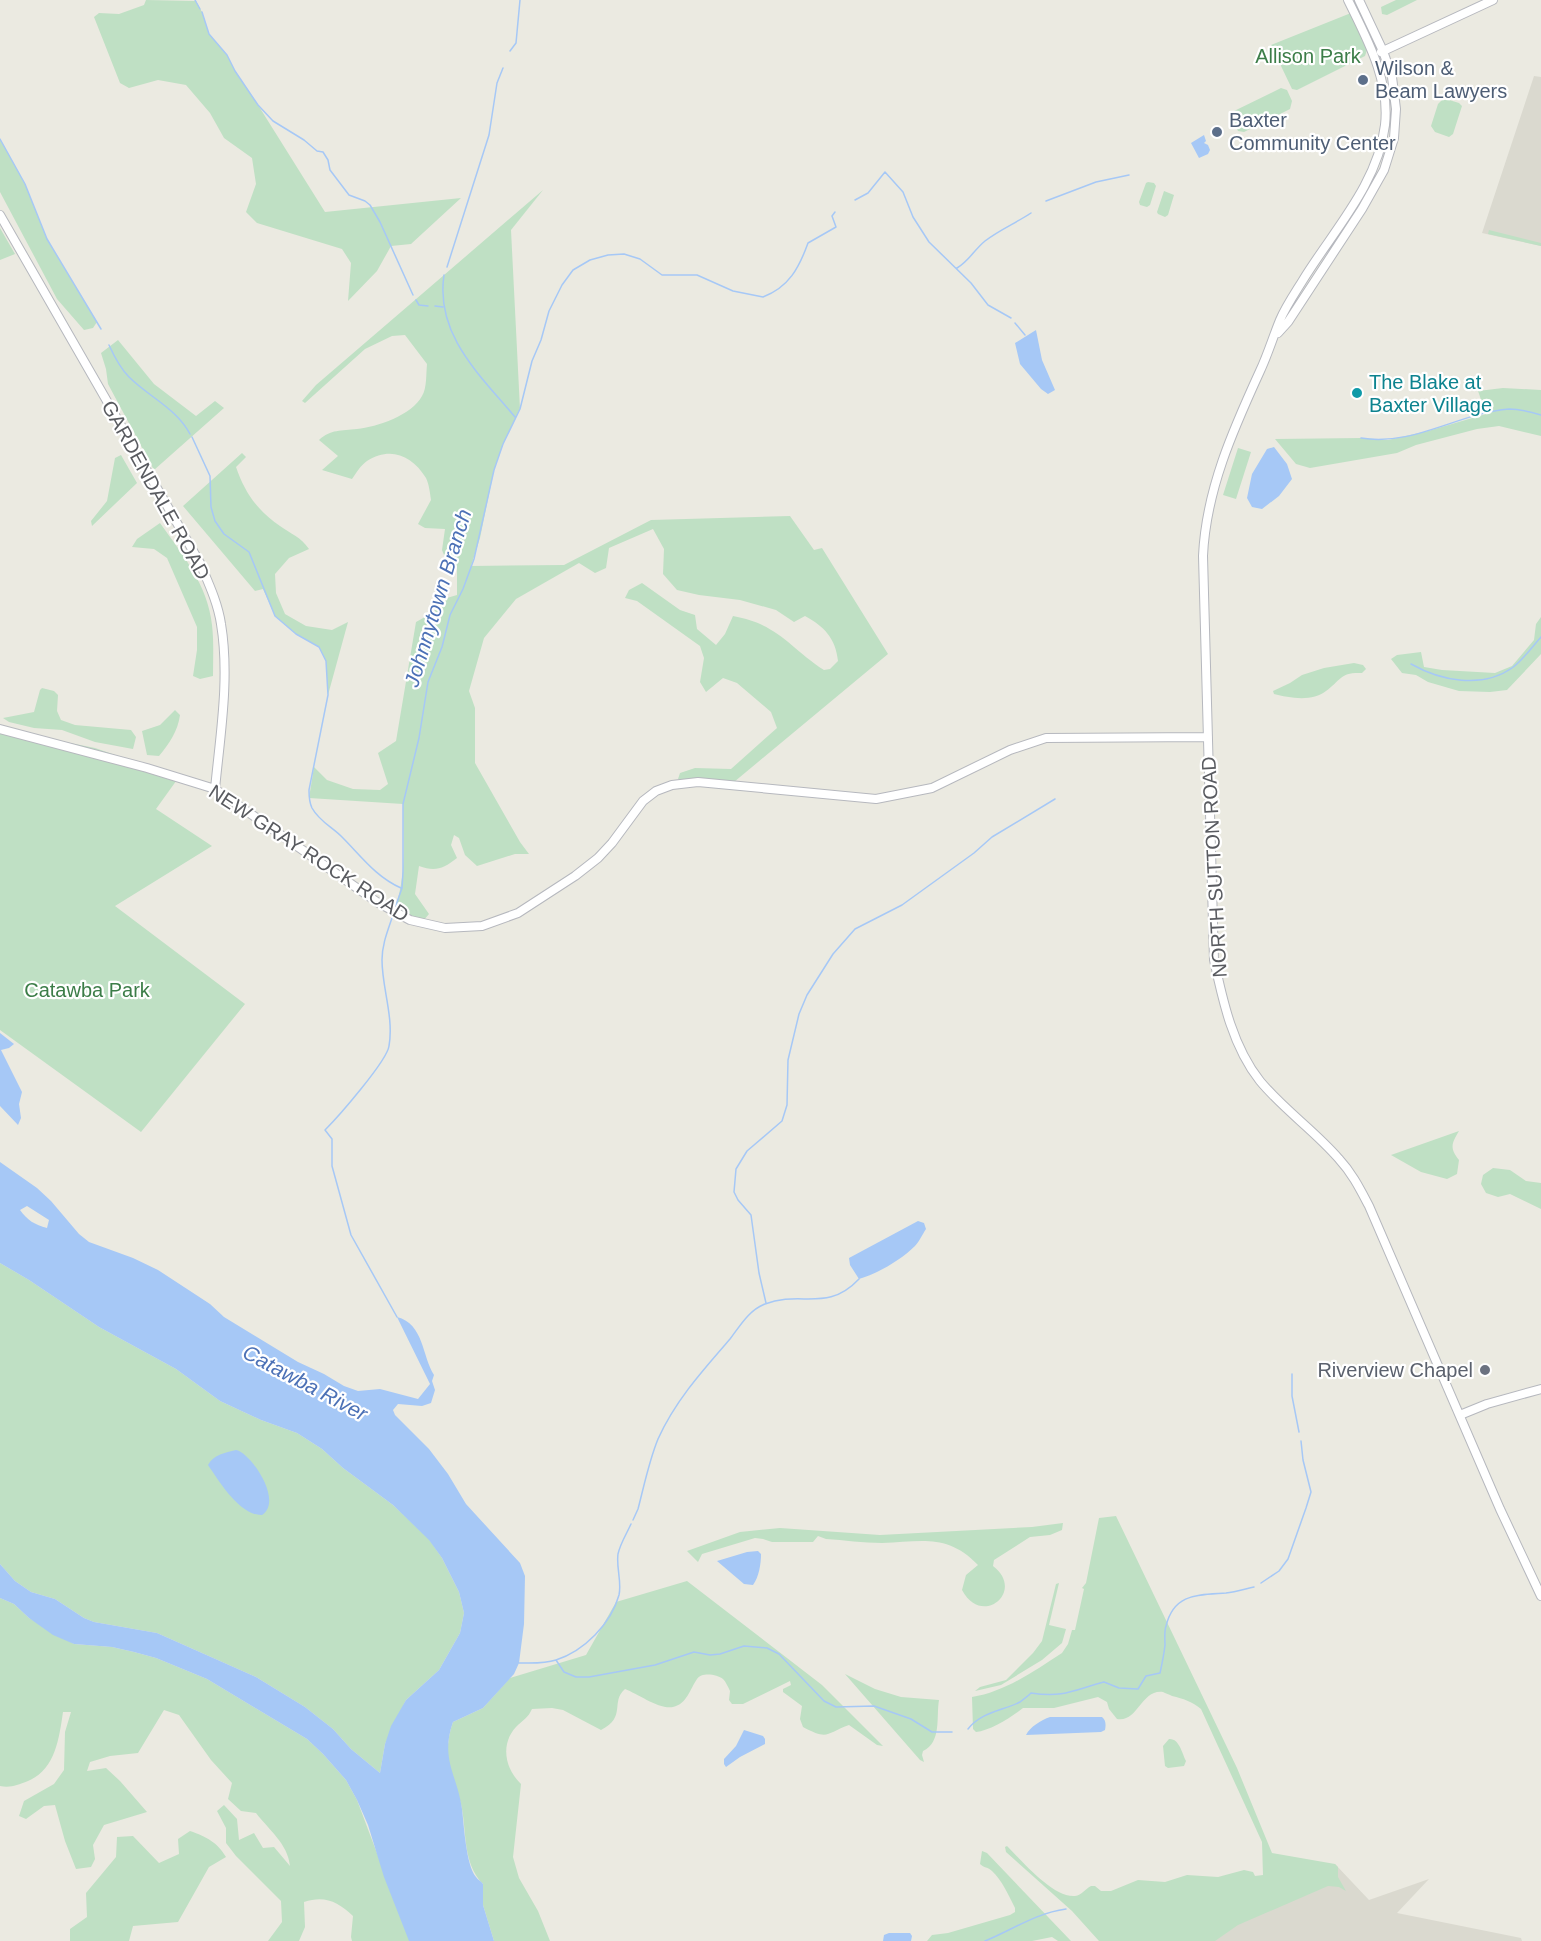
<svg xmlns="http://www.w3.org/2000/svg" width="1541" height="1941" font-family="Arial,sans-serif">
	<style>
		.education { fill: #dad9cf }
		.green { fill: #bfe0c4 }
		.water { fill: #a6c8f6; fill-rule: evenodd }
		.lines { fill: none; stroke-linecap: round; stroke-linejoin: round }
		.stream { stroke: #a6c8f6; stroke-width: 1.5 }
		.secondary-casing { stroke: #b6b8be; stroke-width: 10 }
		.secondary { stroke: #fff; stroke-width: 8 }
		.service-dot { fill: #5c6f8a; stroke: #fff; stroke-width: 2 }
		.culture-dot { fill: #0f9aa8; stroke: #fff; stroke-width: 2 }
		.worship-dot { fill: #6b7280; stroke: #fff; stroke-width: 2 }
		.labels { text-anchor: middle; stroke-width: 4.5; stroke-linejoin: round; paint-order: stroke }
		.park-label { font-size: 20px; fill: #3c7d48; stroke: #fff }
		.service-label { font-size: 20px; fill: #4e5e75; stroke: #fff; text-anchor: start }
		.culture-label { font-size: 20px; fill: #0d838f; stroke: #fff; text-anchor: start }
		.street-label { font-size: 20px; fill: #595b60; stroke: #fff }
		.worship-label { font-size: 20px; fill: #5b616d; stroke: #fff; text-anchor: end }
		.water-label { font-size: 21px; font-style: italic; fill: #4c71b6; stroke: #fff }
	</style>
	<rect width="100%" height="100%" fill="#ebeae1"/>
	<path class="education" d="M1534,76l7,1v169l-59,-13z
		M1335,1864l34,36 60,-21 -32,34 124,25 1,3h-354z"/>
	<path class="green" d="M146,0l50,1 6,11 7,22 18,21 8,16 23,34 67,107 136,-14 -50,46 -20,2 -14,25 -29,30 3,-38 -9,-14 -85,-26 -11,-11 10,-28 -4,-26 -28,-20 -14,-25 -24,-28 -28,-5 -29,8 -9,-5 -26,-66 5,-4 20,1 25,-9z
		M1396,0h21l-30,15 -5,-1 -1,-7z
		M1351,13l15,32 1,5 -2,6 -68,34 -5,-1 -21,-44z
		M1281,88l6,2 5,11 -2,8 -46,23 -6,-1 -7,-14 1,-5z
		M1446,99l13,4 3,3 -9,28 -4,3 -14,-5 -4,-6 7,-22 4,-4z
		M0,139l25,45 22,55 50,83 -4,6 -9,2 -27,-31 -57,-107z
		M1148,182l6,1 2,3 -6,19 -3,2 -7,-2 -1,-3 7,-19z
		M543,190l-32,40 9,179 -17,35 -9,26 -14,68 -9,28 93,-1 87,-45 139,-4 24,34 8,-2 66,106 -154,128 -32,-3 -20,2 -4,-2 2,-6 15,-5 36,1 46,-41 -6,-16 -34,-29 -14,-5 -17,14 -6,-10 4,-24 -4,-12 -63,-45 -12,-3 4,-8 13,-7 38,27 15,5 2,14 19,16 9,-11 8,-18c45,8 56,31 91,54l6,-1 8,-8c-2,-22 -14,-35 -33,-45l-11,6 -18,-12 -36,-10 -41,-5 -22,-5 -14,-16 1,-25 -11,-20 -44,19 -3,20 -11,5 -16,-10 -63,36 -32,39 -15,53 6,17v55l45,79 9,12h-14l-38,12 -12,-11 -6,-17 -5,-3 -3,10 6,13c-14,11 -22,14 -38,8l-4,28 14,20 -6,7 -28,-13c12,-34 8,-69 8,-104l-94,-6 5,-31 13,13 26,9 27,1 8,-6 -10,-31 18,-12 20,-119 18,-10 6,-12 17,-5v-29l-9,-1 -6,-15 3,-21 -20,-1 -7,-4 13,-24c-1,-7 -2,-16 -5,-22 -14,-23 -36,-32 -59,-17 -6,4 -11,12 -15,18l-30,-9 16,-14 -19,-16c12,-11 22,-9 38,-11 20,-2 55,-14 65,-33 5,-8 4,-23 5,-32l-22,-29 -13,1 -27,13 -60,54 -3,-2 14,-16z
		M1164,191l10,4 -6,20 -3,2 -7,-3 -1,-2z
		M0,228l15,26 -15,6z
		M1489,230l52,13v3l-53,-12z
		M118,340l36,44 42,32 19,-15 9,7 -70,62 -46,-86 -2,-15 -5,-16z
		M1503,388l38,2v46l-42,-10 -22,3 -61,16 -19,8 -87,15 -14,-4 -21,-25 86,-1 27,2 40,-9 58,-17 -8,-23z
		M1238,448l13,4 -15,47 -13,-4z
		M242,453l4,4 -10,10c9,26 21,43 44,59 11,8 21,11 29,23l-20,9 -14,16 1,19 9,21 21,12 26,4 16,-8 -20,73 -2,-34 -7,-14 -23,-13 -21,-18 -12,-27 -8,2 -72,-85z
		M121,455l16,28 -45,43 -1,-5 16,-20 8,-43z
		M160,523c22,31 48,62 52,102 2,17 1,34 1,51l-13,3 -7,-3 4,-26v-23l-30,-69 -13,-9 -22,-2 5,-8z
		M1541,617v37l-34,36 -17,2 -31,-1 -31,-9 -12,-7 -14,-2 -11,-14 6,-4 24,-3 3,15 18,3 53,3 17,-7 22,-26 2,-16z
		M1354,663l9,2 3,4 -4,4c-22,-1 -21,7 -36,18 -13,11 -37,7 -52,3l-1,-3 17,-8 12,-8 22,-7z
		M42,688l12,3 4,4 -1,16 4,9 14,5 56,5 5,7 -3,12 -38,-7 -33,-12 -28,-2 -25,-6 -6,-4 31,-6 6,-22z
		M175,710l5,5c-2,16 -11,29 -21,41l-12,-1 -5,-24 18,-6z
		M0,729l95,19 84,29 -23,32 56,37 -97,60 130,98 -104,128 -141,-102z
		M1459,1131c-7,12 -10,17 0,29l-2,14 -10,5 -26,-7 -30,-17z
		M1493,1168l17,2 16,11 15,2v26l-31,-15 -12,3 -12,-4 -5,-9 2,-9z
		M0,1263l29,17 70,47 77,42 44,32 41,19 36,13 25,16 21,19 50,37 36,34 13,19 17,34 5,21 -4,20 -21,37 -33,30 -21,44 -5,29 -29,-24 -18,-20 -28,-22 -49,-30 -99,-44 -63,-11 -10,-4 -29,-19 -24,-7 -16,-11 -15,-17z
		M1116,1516l121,252 35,85 63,11 3,3v10l8,14 -7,-4 -11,-1 -90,39 -23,16h-116l-27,-30 -66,-59 -1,-5 2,-1c15,15 46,52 68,50 7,-1 10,-7 16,-10h4l6,5h10l27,-11 27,2 22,-7 31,2 26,-7 9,2 2,4 8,-1 -1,-33 -61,-133c-10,-8 -17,-10 -29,-13 -2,-1 -7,-3 -9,-4 -22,-3 -25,31 -46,27l-8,-10 -2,-7 -9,-5 -44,11h-31c-11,9 -33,23 -47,24l-3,-3 -1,-32c33,-5 62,-26 90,-44l6,-9 4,-14h3l9,-41 -2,-1 4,-5 13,-65z
		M1063,1523l-1,7 -12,5 -20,2 -36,23 -1,6c33,25 -11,62 -31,24l4,-15 12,-10c-31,-32 -57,-23 -96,-22 -19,0 -38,-3 -56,-4l-8,-3 -5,6h-41l-9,-3 -8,-1 -53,16 -4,8 -11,-11 53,-19 40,-4 100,7 152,-8z
		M687,1581l135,104 61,61 -6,-1 -28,-20c-23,8 -20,16 -46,2l-3,-8 2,-13 -19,-14v-3l8,-4 -1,-4 -47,23h-11l-3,-4 1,-9c-2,-4 -4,-9 -7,-12 -6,-5 -22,-7 -26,0 -7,10 -10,25 -24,28 -13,3 -35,-13 -48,-18 -15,13 2,28 -24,41l-38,-20 -11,-2 -20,1c-4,9 -9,11 -16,18 -16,17 -11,42 5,57l-8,73 6,21 19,33 12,30h-56l-11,-36v-21c-21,-21 -16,-54 -22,-80 -4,-15 -11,-30 -13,-46 -1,-12 1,-25 5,-36l30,-14 27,-30 76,-23 30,-53z
		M1059,1583l-10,42 17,4 -4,14 -20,17 -41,25 -26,6 5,-4 26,-7 27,-27 9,-12 14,-57z
		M0,1598l14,6 15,14 45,26 38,3 22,5 22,6 51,21 100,60 16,15 23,26 11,20 53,141h-58l-1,-4 2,-21c-15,-14 -28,-21 -49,-14l1,25 -6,14h-31l14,-19 -1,-21 -45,-45 -10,-13v-15l-9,-17 7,-6 13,14 2,21 15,-7 9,15 11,-1 16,19c-2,-22 -21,-36 -34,-53l-15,-2 -13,-12 4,-16 -21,-23 -32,-45 -15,-5 -26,43 -28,3 -20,6 -3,9 19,-3 14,13 27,31 -43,13 -11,20 2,14 -4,8 -15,2 -11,-28 -10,-36 -11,1 -18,13 -7,-3 5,-15 30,-17 10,-14 1,-38 6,-20h-8c-4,27 -8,58 -35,69 -11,4 -17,7 -28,5z
		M845,1674l30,15 26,8 38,3c-3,17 3,42 -16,51l-1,4 2,7 -4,-2z
		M1169,1739c10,-1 13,14 17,22l-2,5 -16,2 -3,-2 -2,-20z
		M190,1831c17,6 27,11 36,26l-17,10 -31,55 -45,4 -4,15h-59v-12l17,-12 -1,-24 30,-36 1,-20 16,-1 26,27 20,-9 -1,-15z
		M982,1851l5,2 84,88h-13l-6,-4 -20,4h-105l5,-6 16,-2 62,-18 5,-3v-4c-6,-12 -13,-28 -23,-37 -4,-4 -8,-3 -12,-7z"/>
	<path class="water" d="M1204,135l2,6 -2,2 4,2 2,5 -2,4 -9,4 -8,-15z
		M1036,330l6,30 13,30 -7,4 -7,-5 -21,-25 -5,-21z
		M1274,447l13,17 5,15 -13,17 -17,13 -10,-2 -5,-9 5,-24 15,-25z
		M0,1033l14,11 -5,4 -8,2 21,42 -3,12 2,14 -3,7 -18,-19z
		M0,1162l37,26 14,13 28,33 10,8 44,16 25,12 52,34 14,13 74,45 26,12 20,12 14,5 22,-2 38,10 12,-15 -33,-67c27,7 25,39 37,58l-2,6 3,9 -4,13 -9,3 -24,-2 -5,6 2,5 34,34 19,25 18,30 54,59 5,13 -1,48 -5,39 -5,11 -31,34 -30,14c-13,37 4,52 9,87 2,16 4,56 14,68 2,3 5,4 7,7v21l11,36h-85l-25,-64 -16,-52 -11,-25 -11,-20 -23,-26 -16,-15 -100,-60 -51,-21 -22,-6 -22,-5 -38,-3 -21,-9 -24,-17 -15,-14 -14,-6v-34l15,17 16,11 24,7 29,19 10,4 63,11 99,44 49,30 28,22 18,20 29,24 5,-29 6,-18 15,-26 33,-30 21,-37 4,-20 -5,-21 -17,-34 -13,-18 -36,-35 -50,-37 -21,-19 -25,-16 -36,-13 -41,-19 -44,-32 -77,-42 -70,-47 -29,-17zM27,1206l22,14 -2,8c-12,-3 -20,-8 -27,-18z
		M918,1221l6,2 2,6c-4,6 -7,13 -11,17 -14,14 -38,28 -56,33l-9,-14 -1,-7z
		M236,1450c14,2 48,51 26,65 -22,1 -43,-34 -54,-50 6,-11 17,-12 28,-15z
		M758,1551l3,3c0,10 -2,23 -8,31l-9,-1 -27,-23 30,-9z
		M1050,1717h52c4,3 4,8 3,13l-4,2 -75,3c4,-8 15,-15 24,-18z
		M744,1730l19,6 2,3v5l-25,13 -14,10 -2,-3v-5l12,-13z
		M889,1933h21l2,3 -1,5h-28l1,-6z"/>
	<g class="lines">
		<path class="stream" d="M195,0l5,9
			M202,12l7,22 18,21 8,16 23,34 15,16 31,19 13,11 6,1 5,8 2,10 19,25 16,6 5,4 10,17 33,73
			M510,51l6,-8 4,-43
			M0,139l25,45 22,55 54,90
			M855,200l13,-7 17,-21 18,20 10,25 16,25 42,41 17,22 23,13
			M1046,201l50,-19 33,-7
			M447,267l42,-132 8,-52 6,-15
			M957,268c12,-7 17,-18 28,-27 14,-11 31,-18 46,-28
			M444,275c-9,60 36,100 71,142
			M416,300l3,5 9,1
			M435,306l8,1
			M1015,323l10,12
			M109,345c5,11 11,23 20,32 20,20 47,31 61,57
			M192,437l18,39 1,31 4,14 9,13 25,18 26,64 21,18 23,13 7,14 2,34 -19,95c0,6 0,12 3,18 7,13 20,19 30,29 19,19 34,40 59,51
			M1361,438c51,9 98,-25 148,-29 10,0 22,3 32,6
			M1411,664c30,17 71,25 101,4 11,-8 20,-21 29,-31
			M395,908l7,-20 1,-16v-68l16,-66 9,-56 14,-35 8,-32 13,-26 11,-30 20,-89 9,-26 17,-35 12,-48 9,-21 8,-29 13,-26 11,-15 17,-10 18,-5 16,-1 16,5 22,16h35l36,16 30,6c26,-10 36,-29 45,-54l28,-16 -4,-11 3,-4
			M393,915c-5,15 -11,29 -11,45 0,28 12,57 7,86 -2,15 -51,71 -64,84l7,9v27l19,69 46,82
			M766,1303l-7,-30 -8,-58 -13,-15 -4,-8 2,-23 11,-18 35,-30 5,-16 1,-45 11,-46 8,-19 26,-41 22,-25 47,-24 72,-52 18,-16 63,-38
			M1292,1374v22l7,36
			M633,1520l5,-11c6,-23 11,-48 20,-70 17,-38 45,-69 72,-100 10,-13 19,-29 35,-35 36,-14 62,9 94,-25
			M1261,1583l18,-12 9,-12 18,-51 5,-16 -8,-32 -2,-19
			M556,1660l8,12 12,5h13l66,-12 39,-13 16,3 10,-1 24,-8 23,2 12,6 45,47 12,6 38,-1 37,13 21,13h20
			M519,1663c13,0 25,1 37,-3 28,-9 55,-36 63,-65 3,-13 -3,-28 -1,-41 2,-10 9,-21 13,-30
			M968,1729c13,-17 34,-18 52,-27 4,-3 8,-6 11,-9 33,5 43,-3 73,-11l15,6 19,1 8,-13 14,-3c2,-9 4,-19 5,-28 0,-6 -1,-13 1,-19 8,-33 32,-31 60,-33 9,-1 19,-4 28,-6
			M985,1941c27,-11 51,-28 81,-32"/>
		<g class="secondary-casing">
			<path id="secondary" d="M1348,0c19,39 42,80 37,125 -7,59 -52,106 -82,155 -8,13 -17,26 -23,40 -7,17 -12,34 -20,51 -27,59 -54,119 -57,185l11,404c9,42 19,87 46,121 24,29 55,50 79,78 13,14 21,30 30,47l131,303 41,87
				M1381,52l112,-52
				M0,215l200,348c8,19 18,40 21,61 9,54 -1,112 -6,165
				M1278,333l10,-11 74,-113 22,-39 10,-32 2,-29 -4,-32 -9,-26 -24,-51
				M0,729l147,39 68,21 162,113 33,18 35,8 37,-2 36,-13 57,-37 23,-18 14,-15 31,-42 13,-10 16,-6 26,-3 178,17 56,-11 78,-38 36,-12 162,-1
				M1460,1415l27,-11 54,-15"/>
		</g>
		<use href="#secondary" class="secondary"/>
	</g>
	<g class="service-dot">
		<circle cx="1363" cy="80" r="6"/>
		<circle cx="1217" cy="132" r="6"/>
	</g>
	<circle class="culture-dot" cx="1357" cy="393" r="6"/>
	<circle class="worship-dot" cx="1485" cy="1370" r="6"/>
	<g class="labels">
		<g class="park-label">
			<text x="1308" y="63">Allison Park</text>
			<text x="87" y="997">Catawba Park</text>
		</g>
		<g class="service-label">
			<text x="1375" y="75">Wilson &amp;<tspan x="1375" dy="23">Beam Lawyers</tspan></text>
			<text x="1229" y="127">Baxter<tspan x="1229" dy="23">Community Center</tspan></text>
		</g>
		<g class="culture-label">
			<text x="1369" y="389">The Blake at<tspan x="1369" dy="23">Baxter Village</tspan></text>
		</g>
		<g class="street-label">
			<text transform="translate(156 490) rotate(61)" y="7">GARDENDALE ROAD</text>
			<text transform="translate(309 853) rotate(33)" y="7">NEW GRAY ROCK ROAD</text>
			<text transform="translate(1214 867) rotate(-93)" y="7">NORTH SUTTON ROAD</text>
		</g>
		<g class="worship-label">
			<text x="1473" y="1377">Riverview Chapel</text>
		</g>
		<g class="water-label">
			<text transform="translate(438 598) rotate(-73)" y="7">Johnnytown Branch</text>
			<text transform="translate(305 1383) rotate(28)" y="7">Catawba River</text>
		</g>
	</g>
</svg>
